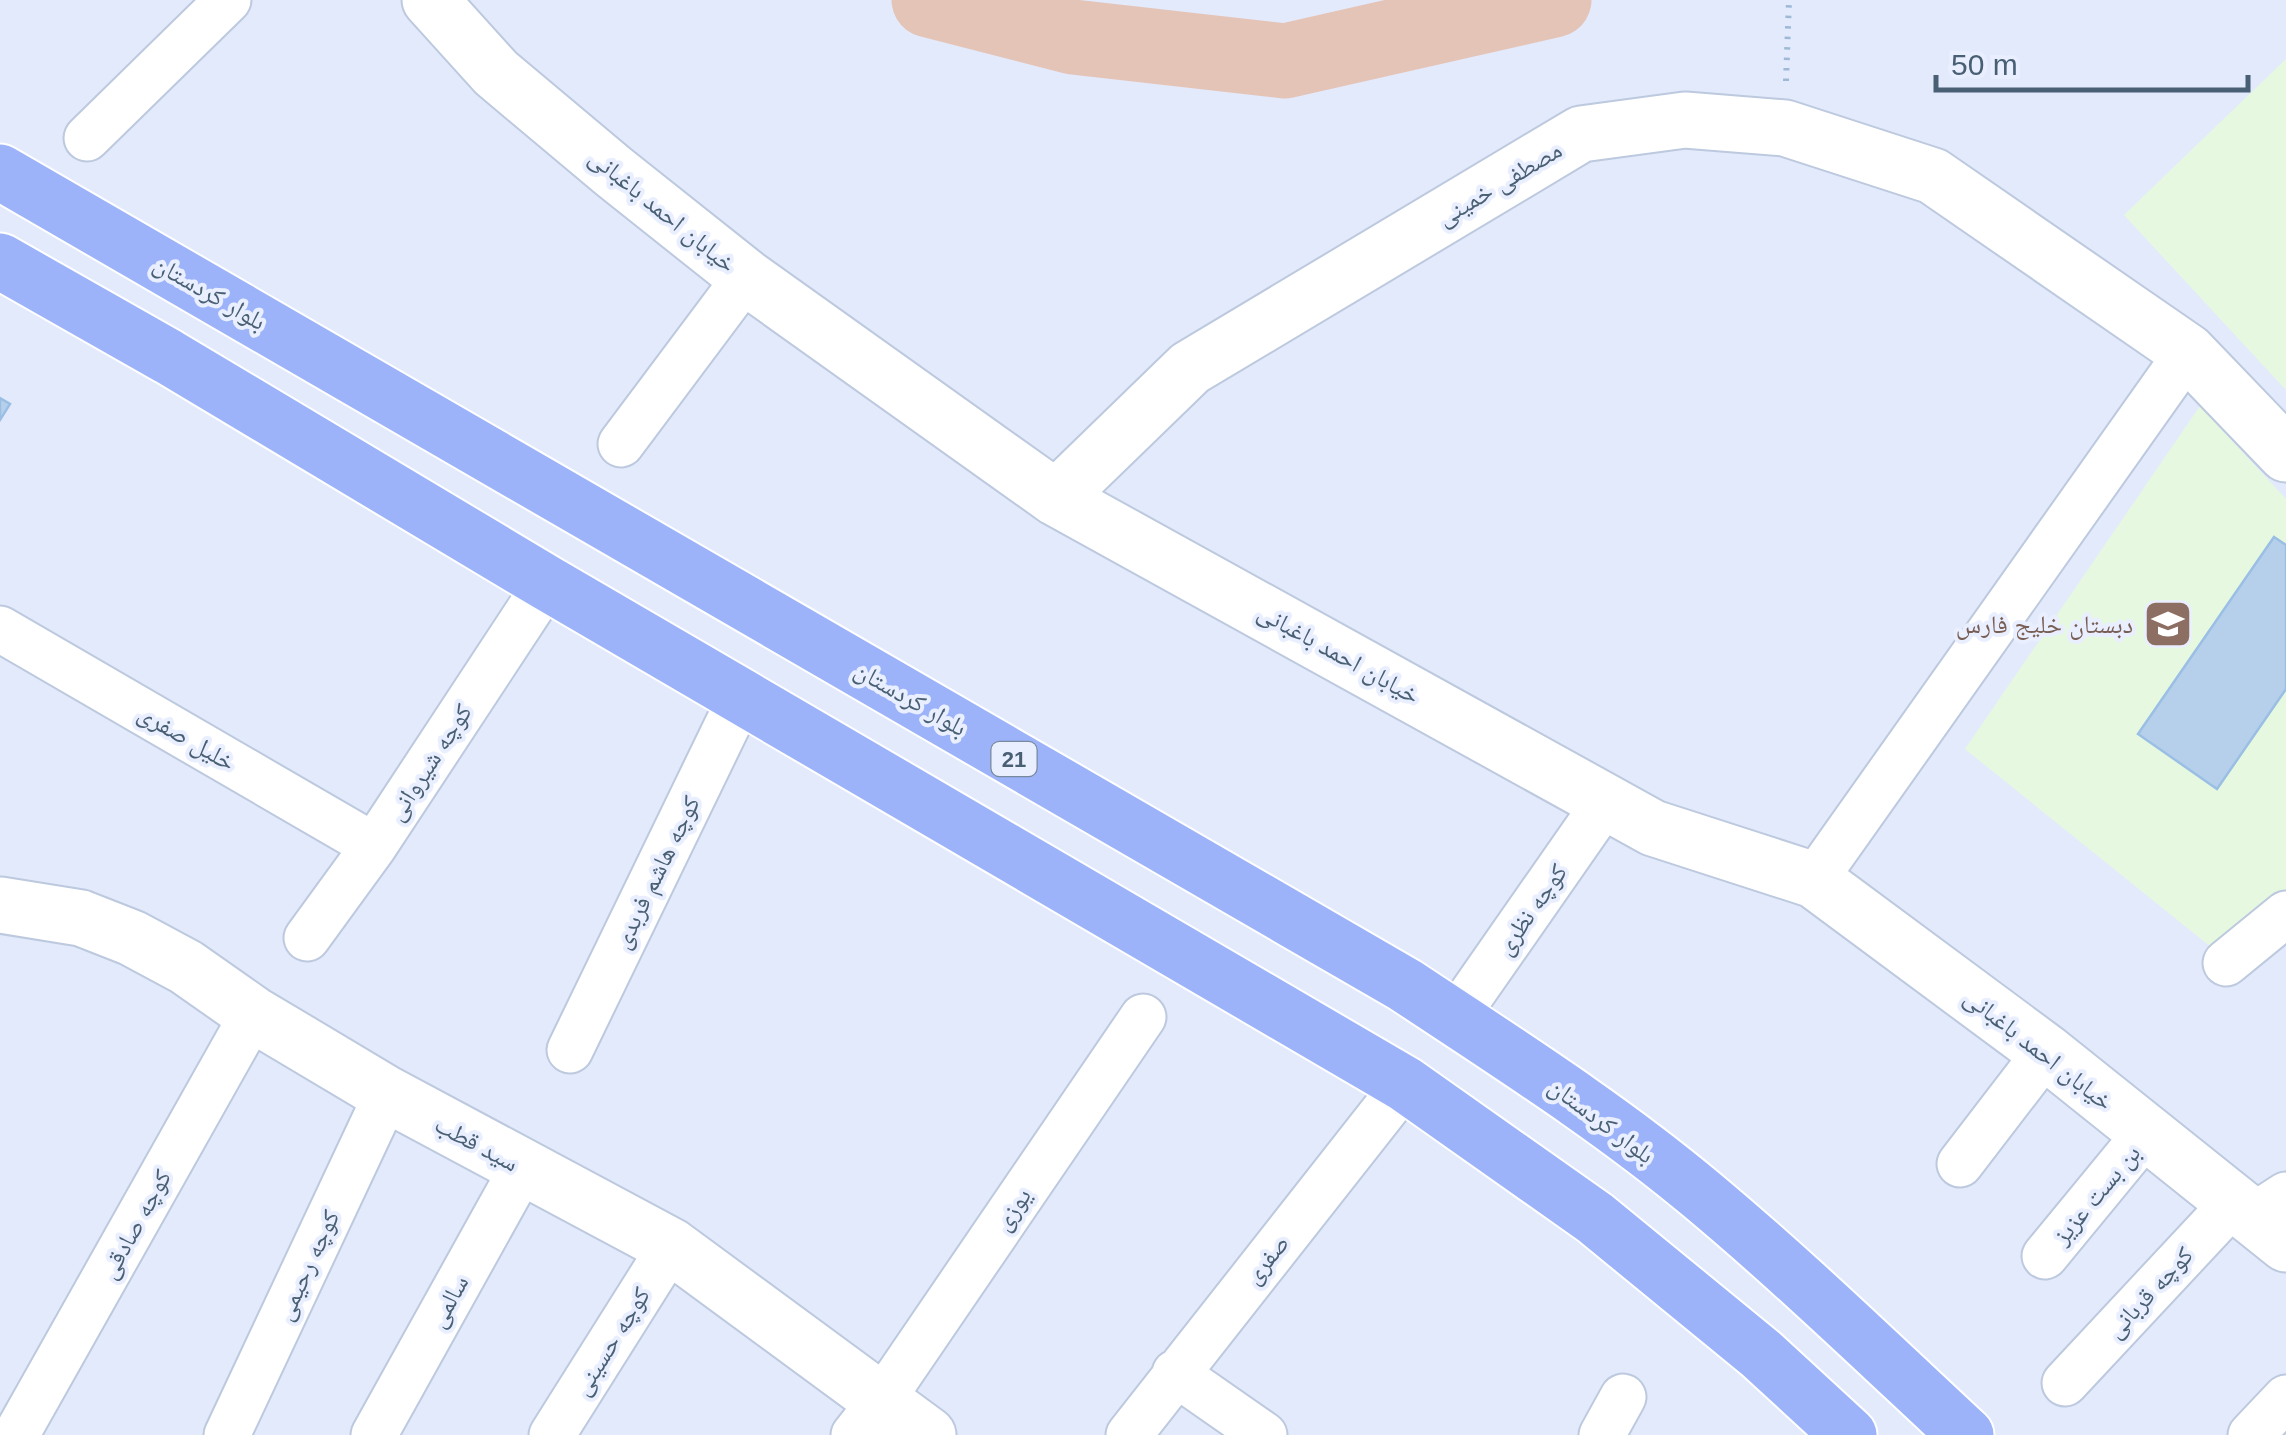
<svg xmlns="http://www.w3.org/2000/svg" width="2286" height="1435" font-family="Arial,'Noto Naskh Arabic',sans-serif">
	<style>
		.education { fill: #e6f8e0 }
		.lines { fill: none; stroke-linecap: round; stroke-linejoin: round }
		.river { stroke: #e5c4b8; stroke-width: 75 }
		.building { fill: #b6d0ec; stroke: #9bbfe4; stroke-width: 2.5 }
		.minor-casing { stroke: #bcc9de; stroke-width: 49 }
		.tertiary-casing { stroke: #bcc9de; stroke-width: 59 }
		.primary-casing { stroke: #fff; stroke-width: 59 }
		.path { stroke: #9eb9d6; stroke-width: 6; stroke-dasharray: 2.5 8; stroke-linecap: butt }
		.minor { stroke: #fff; stroke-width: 45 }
		.tertiary { stroke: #fff; stroke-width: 55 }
		.primary { stroke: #9cb3fa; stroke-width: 55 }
		.labels { text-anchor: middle; stroke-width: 8; stroke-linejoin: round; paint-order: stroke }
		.shield { fill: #e9efff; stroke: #798a9e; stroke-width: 2.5 }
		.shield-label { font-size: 22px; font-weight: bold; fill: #495f74 }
		.street-label { font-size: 25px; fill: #495f74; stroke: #e9efff }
		.education-label { font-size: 25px; fill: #785e54; stroke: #e9efff; text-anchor: end }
	</style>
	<rect width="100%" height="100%" fill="#e3eafc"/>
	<path class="education" d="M2286,59v331l-162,-175z
		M2200,406l86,93v394l-70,58 -251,-202z"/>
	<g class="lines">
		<path class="river" d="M929,0l144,37 212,24 269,-61"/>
	</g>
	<path class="building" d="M0,398l10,6 -10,16z
		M2274,537l12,8v144l-69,100 -79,-55z"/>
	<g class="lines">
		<g class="minor-casing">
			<path id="minor" d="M87,138l141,-138
				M621,444l125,-167
				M0,629l374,217
				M1814,880l374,-528
				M307,938l67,-92 173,-263
				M2226,963l60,-49
				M1455,1018l152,-218
				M570,1050l172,-355
				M1960,1164l86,-112
				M2252,1217l34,-22
				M2045,1256l102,-124
				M1175,1373l89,62
				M2065,1383l169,-181
				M16,1435l237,-421
				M227,1435l160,-341
				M374,1435l149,-268
				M552,1435l119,-189
				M854,1435l27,-34 262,-384
				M1129,1435l276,-351
				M1602,1435l21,-38
				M2251,1435l35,-37"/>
		</g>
		<g class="tertiary-casing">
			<path id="tertiary" d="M430,0l66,73 118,99 132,105 310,221 597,330 161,52 232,172 240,192
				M1056,498l134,-130 391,-234 104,-14 100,8 148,48 255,176 98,102
				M0,905l81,13 51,20 54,29 67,47 134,80 284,152 257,189"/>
		</g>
		<g class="primary-casing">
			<path id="primary" d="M0,172l1405,813c101,67 204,132 297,210 91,76 177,159 264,240
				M0,261l169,96 378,226 858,501 190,134 166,136 88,81"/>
		</g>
		<path class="path" d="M1786,81l3,-81"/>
		<use href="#minor" class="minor"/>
		<use href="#tertiary" class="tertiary"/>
		<use href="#primary" class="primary"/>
	</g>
	<defs>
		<g id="school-square" transform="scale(2.5)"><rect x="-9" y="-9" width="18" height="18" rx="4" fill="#8d6e63" stroke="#e9efff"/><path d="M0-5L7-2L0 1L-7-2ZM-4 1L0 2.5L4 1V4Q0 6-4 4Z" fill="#fff"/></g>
	</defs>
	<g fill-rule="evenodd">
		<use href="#school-square" x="2168" y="624"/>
	</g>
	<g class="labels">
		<rect class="shield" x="991.5" y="742" width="45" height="34" rx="8"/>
		<g class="shield-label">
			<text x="1014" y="767">21</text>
		</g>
		<g class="street-label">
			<text transform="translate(1499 183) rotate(-31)" y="9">مصطفی خمینی</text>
			<text transform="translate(663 210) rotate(39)" y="9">خیابان احمد باغبانی</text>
			<text transform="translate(210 292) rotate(30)" y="9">بلوار کردستان</text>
			<text transform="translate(1339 653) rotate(29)" y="9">خیابان احمد باغبانی</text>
			<text transform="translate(911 698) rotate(30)" y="9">بلوار کردستان</text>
			<text transform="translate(187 737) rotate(30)" y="9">خلیل صفری</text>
			<text transform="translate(429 762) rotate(-57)" y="9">کوچه شیروانی</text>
			<text transform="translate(656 872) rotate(-64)" y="9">کوچه هاشم فربدی</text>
			<text transform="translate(1531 909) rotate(-55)" y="9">کوچه نظری</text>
			<text transform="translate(2039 1049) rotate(38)" y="9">خیابان احمد باغبانی</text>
			<text transform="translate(1602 1120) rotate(37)" y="9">بلوار کردستان</text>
			<text transform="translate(477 1143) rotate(28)" y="9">سید قطب</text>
			<text transform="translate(2096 1194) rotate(-50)" y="9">بن بست عزیز</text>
			<text transform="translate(1012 1209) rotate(-56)" y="9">یوزی</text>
			<text transform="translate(135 1224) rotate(-61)" y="9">کوچه صادقی</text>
			<text transform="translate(1266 1259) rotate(-51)" y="9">صفری</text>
			<text transform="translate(307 1265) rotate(-65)" y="9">کوچه رحیمی</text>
			<text transform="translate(2149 1292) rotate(-47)" y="9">کوچه قربانی</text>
			<text transform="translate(448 1301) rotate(-61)" y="9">سالمی</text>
			<text transform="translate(611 1341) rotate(-58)" y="9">کوچه حسینی</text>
		</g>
		<g class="education-label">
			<text x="2133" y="633">دبستان خلیج فارس</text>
		</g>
	</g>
	<path d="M1936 75v15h312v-15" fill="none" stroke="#495f74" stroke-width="5"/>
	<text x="1951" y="75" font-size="30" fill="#495f74" stroke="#e9efff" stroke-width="8" paint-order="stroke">50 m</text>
</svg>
